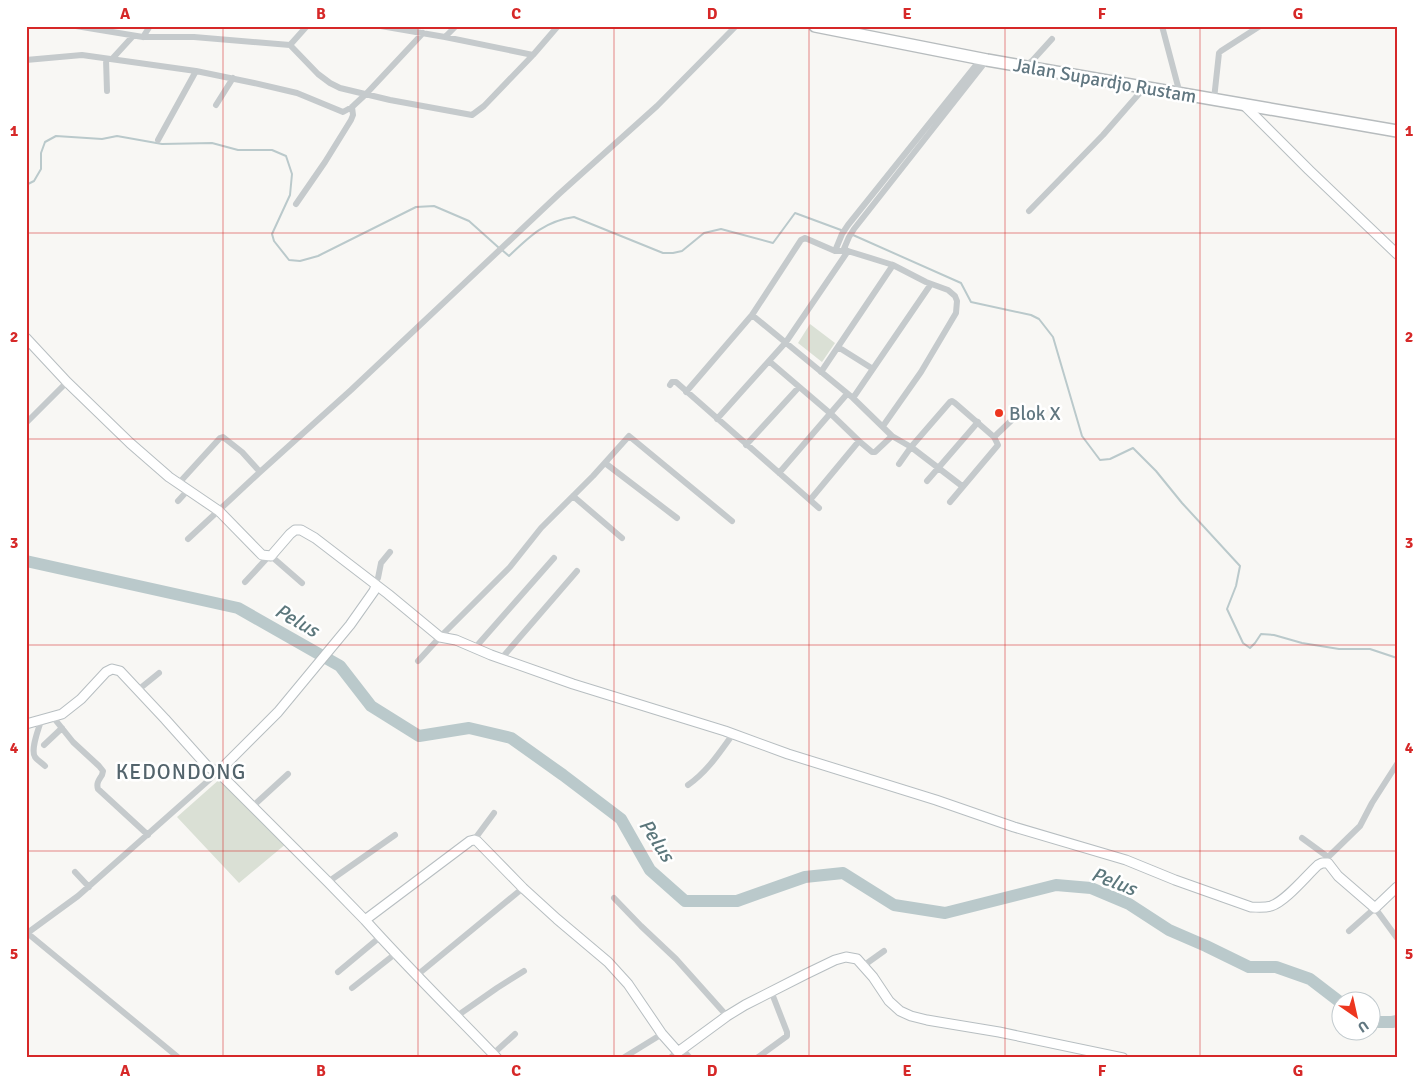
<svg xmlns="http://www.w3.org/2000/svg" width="1423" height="1084" font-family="Signika,sans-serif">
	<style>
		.green { fill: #dae0d5 }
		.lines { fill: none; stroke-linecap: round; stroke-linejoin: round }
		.stream { stroke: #bac9cb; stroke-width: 2 }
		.river { stroke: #bac9cb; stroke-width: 12 }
		.secondary-casing { stroke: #b7bec1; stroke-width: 11 }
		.highway-casing { stroke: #b7bcbe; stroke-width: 14 }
		.street { stroke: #c5cacc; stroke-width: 6 }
		.secondary { stroke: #fff; stroke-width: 9 }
		.highway { stroke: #fff; stroke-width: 11 }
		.grid { fill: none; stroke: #d62828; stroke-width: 1; stroke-opacity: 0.55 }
		.poi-dot { fill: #ed361f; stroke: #fff; stroke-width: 2 }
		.labels { text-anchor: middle; stroke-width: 5; stroke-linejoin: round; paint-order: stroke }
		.street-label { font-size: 19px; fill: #617781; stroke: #fff }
		.poi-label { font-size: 19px; fill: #617781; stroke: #fff; text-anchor: start }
		.water-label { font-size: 20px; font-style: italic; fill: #5c777c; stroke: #fff }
		.quarter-label { font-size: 21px; letter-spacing: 1px; fill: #53646c; stroke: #fff }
		.neatline { fill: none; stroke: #d62828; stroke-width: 2 }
		.grid-label { font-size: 16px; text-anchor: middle; font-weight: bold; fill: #d62828 }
	</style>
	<rect width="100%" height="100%" fill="#f8f7f4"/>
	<path class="green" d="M810,324l25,19 -13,19 -24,-19z
		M221,778l66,65 -48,40 -62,-66z"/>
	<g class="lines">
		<path class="stream" d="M26,185l8,-4 7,-12v-16l4,-11 11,-6 46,3 15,-3 45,8 50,-1 26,7h34l14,6 6,18 -2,21 -18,39 2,7 15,19 11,1 18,-5 98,-49 18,-1 35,15 29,26
			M853,235l108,48 10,19 60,13 8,4 14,18 29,99 18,24 10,-1 23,-11 23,23 26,32 58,63 -4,20 -9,23 16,34 7,5 5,-5 6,-9 13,1 28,8 37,6h31l27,9
			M502,250l7,6c21,-20 36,-35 65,-39l89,36h10l9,-2 22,-18 17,-4 52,14 22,-30 46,17"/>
		<path class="river" d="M26,561l212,47 102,58 31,40 48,30 50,-8 42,10 52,37 58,44 29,51 35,31h52l68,-24 38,-4 51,32 51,8 111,-28 35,3 38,16 40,26 37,16 43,21h27l34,12 30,23
			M1370,1022h22l5,-1"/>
		<g class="secondary-casing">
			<path id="secondary" d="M1244,105l65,65 88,84
				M26,338l41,44 63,61 39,34 50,34 43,44 9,1 19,-22 5,-4h6l14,8 73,56 52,43 16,3 35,15 82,29 152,47 63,23 148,46 78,27 112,33 49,20 76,27c7,0 13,1 20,-1 15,-5 35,-30 47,-41l4,-2h6l10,13 37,32 22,-21
				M26,724l36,-10 19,-15 25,-27 6,-3 8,2 45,48 43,48 10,5 60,-60 72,-87 24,-34 2,-5
				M218,772l110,110 37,38 105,-79 4,-1 3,1 46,47 34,31 51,43 20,22 34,50 16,18 49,-36 18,-11 61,-31 29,-14 11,-3 11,2 16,18 16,24 11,10 11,5 16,4 72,12 124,26
				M365,920c43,48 88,92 132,138"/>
		</g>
		<g class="highway-casing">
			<path id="highway" d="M815,26l172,34 410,71"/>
		</g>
		<path class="street" d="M76,26l67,11h51l96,8 28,29 12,9 10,5 50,12 82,15 12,-9 49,-51
			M381,26l64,11 11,-11
			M1162,26l18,68
			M143,37l7,-11
			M445,37l88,18 25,-29
			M290,45l17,-19
			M106,59l1,32
			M112,59l21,-23
			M26,60l56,-5 114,16
			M1025,66l7,-5 20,-22
			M1214,99l5,-46 2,-2 39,-25
			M216,105l17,-27
			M158,140l38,-69 58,12 43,10 46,19 9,-5 14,-13 57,-61
			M296,204l29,-42 26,-42 2,-5 -1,-8
			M1029,211l74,-76 41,-47
			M835,251l7,-17 6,-9 133,-166
			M843,251l6,-14 5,-8 133,-169
			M752,315l101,83 39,38 -17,16h-3l-13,-11 -49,59
			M838,347l35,22
			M769,361l62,53 28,27
			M821,372l72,-107
			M670,385l2,-3h4l143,126
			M686,392l66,-77 49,-75 4,-2 30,13h13l45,14 33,17 22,8 7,6 2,5 -1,12 -35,59 -38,54
			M853,398l78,-114
			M717,419l69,-77 62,-91
			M26,423l41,-41
			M892,436l19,11 51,39
			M994,437l21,-20
			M746,445l53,-58
			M605,463l72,55
			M899,464l12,-17 39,-45 2,-1 3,2 39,34 4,8 -48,57
			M779,473l68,-79
			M927,481l51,-59
			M179,483l41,-45 3,-1 19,15 18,20
			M573,496l49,42
			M178,501l10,-11
			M188,539l72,-67 91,-82 208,-196 98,-88 79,-80
			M271,556l31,27
			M245,582l24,-26
			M373,584l5,-6 3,-15 9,-11
			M474,649l80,-91
			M501,659l76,-88
			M418,661l22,-24 70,-70 31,-39 52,-52 36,-40 103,85
			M138,690l21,-17
			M53,717l20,25 26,24 4,5 -1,4c-3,5 -6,8 -4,14l50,46
			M41,720c-2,9 -11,29 -6,37 2,3 7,6 10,9
			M44,745l18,-17
			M688,785c19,-13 32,-33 45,-51
			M253,806l35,-32
			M1302,838l26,19
			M474,840l20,-27
			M1322,863l38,-37 12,-23 25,-39
			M75,872l14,15
			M328,882l67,-47
			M614,898l27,28 35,33 51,57
			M1349,931l26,-23 22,30
			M26,932l153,126
			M26,934l52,-38 140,-124
			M863,966l21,-15
			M338,972l42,-35
			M416,976l107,-88
			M352,988l43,-34
			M457,1016l40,-28 27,-17
			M682,1049l8,9
			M493,1054l22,-20
			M623,1058l39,-24
			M670,1058l8,-6
			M757,1058l30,-22v-4l-16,-41"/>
		<use href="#secondary" class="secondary"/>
		<use href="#highway" class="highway"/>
	</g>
	<path class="grid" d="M223,26v1032M418,26v1032M614,26v1032M809,26v1032M1005,26v1032M1200,26v1032M26,233h1371M26,439h1371M26,645h1371M26,851h1371"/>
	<circle class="poi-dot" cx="999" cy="413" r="5"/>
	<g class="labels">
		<g class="street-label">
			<text transform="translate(1105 80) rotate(10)" y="7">Jalan Supardjo Rustam</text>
		</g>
		<g class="poi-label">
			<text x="1009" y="420">Blok X</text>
		</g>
		<g class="water-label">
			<text transform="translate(297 620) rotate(30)" y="7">Pelus</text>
			<text transform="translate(657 840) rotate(57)" y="7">Pelus</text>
			<text transform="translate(1114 881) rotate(21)" y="7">Pelus</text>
		</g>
		<g class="quarter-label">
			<text x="181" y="779">KEDONDONG</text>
		</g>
	</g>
	<rect width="1423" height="1084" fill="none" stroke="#ffffff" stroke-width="55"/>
	<g transform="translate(1356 1016) rotate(146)"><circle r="24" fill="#ffffff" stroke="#c0c9cd"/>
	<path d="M0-4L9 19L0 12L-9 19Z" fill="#ed361f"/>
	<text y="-8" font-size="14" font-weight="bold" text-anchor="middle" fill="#617781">U</text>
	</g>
	<rect x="28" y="28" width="1368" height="1028" class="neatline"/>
	<g class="grid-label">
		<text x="125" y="19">A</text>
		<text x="321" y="19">B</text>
		<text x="516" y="19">C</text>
		<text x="712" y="19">D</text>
		<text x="907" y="19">E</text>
		<text x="1102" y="19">F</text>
		<text x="1298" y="19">G</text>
		<text x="14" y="136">1</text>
		<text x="1409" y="136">1</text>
		<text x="14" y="342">2</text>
		<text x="1409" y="342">2</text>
		<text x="14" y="548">3</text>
		<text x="1409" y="548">3</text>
		<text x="14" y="753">4</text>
		<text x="1409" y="753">4</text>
		<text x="14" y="959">5</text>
		<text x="1409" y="959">5</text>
		<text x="125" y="1076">A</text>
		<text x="321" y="1076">B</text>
		<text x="516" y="1076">C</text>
		<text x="712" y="1076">D</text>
		<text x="907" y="1076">E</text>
		<text x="1102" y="1076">F</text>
		<text x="1298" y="1076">G</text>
	</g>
</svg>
